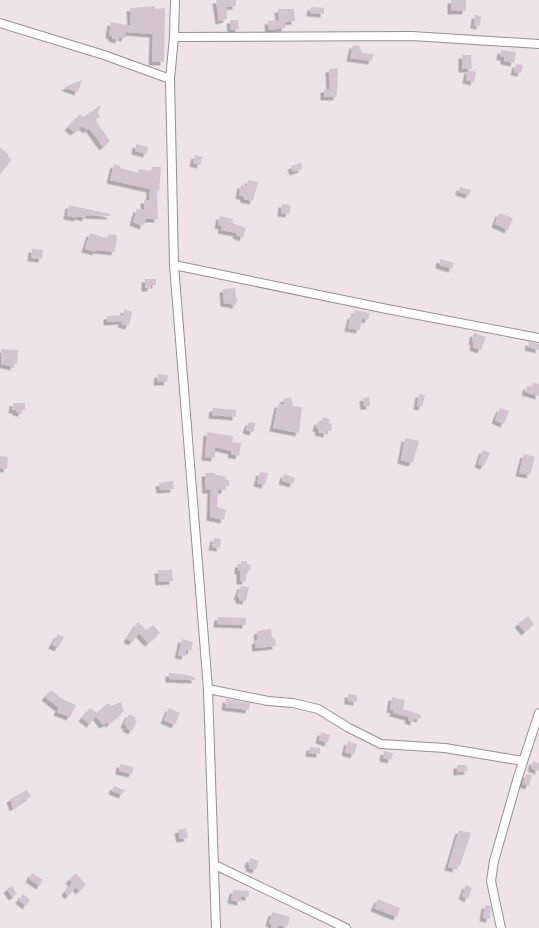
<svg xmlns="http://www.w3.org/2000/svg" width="539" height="928" font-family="Helvetica,sans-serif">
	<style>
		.building { fill: #d4c4cd; filter: url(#shadow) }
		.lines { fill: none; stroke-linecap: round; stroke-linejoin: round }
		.street-casing { stroke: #919191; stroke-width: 10 }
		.street { stroke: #fff; stroke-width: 8 }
	</style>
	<defs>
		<filter id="shadow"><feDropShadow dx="-3.5" dy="3.5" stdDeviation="0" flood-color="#0004"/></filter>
	</defs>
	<rect width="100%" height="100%" fill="#eee4e7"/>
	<path class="building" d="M216,0h20v6l-10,1 1,12 -8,2z
		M451,0h15v11h-15z
		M155,6v3l10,-1 -1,54h-12l1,-28 -27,-2 -1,6 -6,-1v3l-7,-2v-2l-3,-1 2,-13 20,4 -1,-18z
		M311,7l13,1v6l-14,-1z
		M278,9h16l1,12 -10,1v6l-16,2 -1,-9 11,-1z
		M475,15l6,1 -1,10 -6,-1z
		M230,20h8l1,9 -8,1z
		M353,45l7,1 -1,3 3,1v3l11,1 -1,7 -22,-3z
		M501,50l15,2 -2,11 -10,-2v-4h-4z
		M462,55h9l1,14h-10z
		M516,64l7,1 -2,8 -7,-1z
		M338,68l-1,29h-13v-8h6l-1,-20z
		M468,70l8,2 -2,10 -8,-2z
		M82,80l-4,12 -14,-5z
		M101,105l-3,8 2,4 -5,3 15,21 -7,6 -14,-19 -2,2 -5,-4 -8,6 -6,-5 12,-13 3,3z
		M136,144l12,3 -1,7 -12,-3z
		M0,147l9,8 -1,1 4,4 -12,14z
		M195,155l8,2 -3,8 -7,-2z
		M301,163l1,6 -9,3 -2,-6z
		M114,164l6,2v2l18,5 1,-4 12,2 1,-4h9l-2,24h-2l1,28h-12l-3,7 -10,-4 4,-13 8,1 -1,-10h5l1,-11 -40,-9z
		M248,180l10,2 -5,19 -9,-2v-2l-5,-2 2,-10 6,1z
		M460,187l11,3 -2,5 -10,-3z
		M282,204l9,1 -2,9 -8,-1z
		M69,205l41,9v2l-24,-1v3l-8,-2 -1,2 -10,-2z
		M499,213l14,5 -5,12 -13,-6z
		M220,216l13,3 -1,4 14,5 -3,10 -7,-3 1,-2 -16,-3 1,-4 -4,-1z
		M90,233l18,6v-5l9,1 -2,17 -19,-2v2l-11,-3z
		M32,249l11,1 -1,9 -11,-1z
		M440,259l14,4 -2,6 -13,-4z
		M145,279h11v6h-5v3h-6z
		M235,288l1,10h2l-2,7 -12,-2 -1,-14z
		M124,309l8,3 -3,14 -8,-2 1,-3 -15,1v-6l17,-1z
		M355,310l15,3 -2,7 -6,-2 -2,12 -12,-2 3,-13 2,1z
		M474,333l12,4 -5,13 -8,-3 1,-5 -2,-1z
		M529,342l10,2v6l-11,-3z
		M1,349l17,1 -1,14h-3v3l-13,-3z
		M158,374l10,1 -1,7h-10z
		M533,383l6,1v12l-14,-4 2,-6 5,1z
		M419,394l6,1 -3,12 -5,-1z
		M291,397l2,9 9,1 -3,26 -26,-5 5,-24 7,1 -2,-6z
		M369,397l1,9h-6l-1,-8z
		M13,403h12v7h-3v3l-6,-1v-2h-4z
		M213,408l23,2v7l-24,-2z
		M500,408l9,3 -5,13 -9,-4z
		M323,417l7,2 -1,4 3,1 -1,7 -4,-1v4l-9,-2 1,-3 -3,-1 2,-7 4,1z
		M249,422l7,1 -3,9 -7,-2z
		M207,432l26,4 -1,6 9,1 -2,13 -8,-2 1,-3 -17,-4v11l-10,-1z
		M405,438l14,3 -6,21 -2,1 -10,-3z
		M483,450l7,3 -6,13 -6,-2z
		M524,454l11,3 -5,18 -11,-2z
		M0,456l8,1 -1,12 -7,-1z
		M260,472l8,1 -3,12 -8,-2z
		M205,473h10v2l11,1v3l3,1v6h-4v4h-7l-1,17 9,3 -2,10 -14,-3 1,-27h-5z
		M284,474l11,4 -2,6 -11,-3z
		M173,481l1,8 -14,1 -1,-7z
		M214,538l7,1 -1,9 -8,-1z
		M241,561h6v3l4,1 -1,6h-4v10h-6v-10h-2v-7h3z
		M158,570h14l1,11 -14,1z
		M241,586l8,1 -3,14 -7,-1v-3l-2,-1z
		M528,616l6,8 -9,8 -7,-8z
		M218,617l28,1v7l-29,-1z
		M138,622l8,8 7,-5 7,8 -12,10 -9,-10 -7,9 -5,-3z
		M271,629l1,9 3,-1 1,9 -20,2 -1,-7 3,-1 -1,-9z
		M58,634l6,3 -6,11 -6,-3z
		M182,639l11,3 -2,9 -5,-1 -1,6 -7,-1z
		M169,673l13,1 13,3v3l-26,-1z
		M51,690l11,9 14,6 -6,12 -13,-5 2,-4 -14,-11z
		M348,694l9,1v7l-9,-1z
		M392,697l13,3 -2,9 18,6 -1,4 -5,-1 -2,4 -5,-2 1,-3 -16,-4 1,-3 -4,-1z
		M226,699l24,4 -1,7 -24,-3z
		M121,702l3,9 -15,13 -1,-2 -5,3 -7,-9 -6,8 -8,-6 8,-10 7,5 11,-10 3,3z
		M169,708l11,5 -5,12 -11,-5z
		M129,714l6,3 -1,2 3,1 -5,11 -6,-3 1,-2 -3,-2z
		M321,732l9,3 -2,8 -9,-3z
		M348,741l9,3 -3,11 -9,-3z
		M310,747l10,1v6l-11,-1z
		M384,751l9,2 -2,7 -8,-2z
		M533,761l6,2v8l-8,-3z
		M120,764l14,3 -2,7 -13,-3z
		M457,765h10l1,6 -11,1z
		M526,774l6,1 -3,11 -6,-2z
		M114,786l11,4 -3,5 -10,-4z
		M27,790l4,6 -18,12 -3,-9z
		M186,828l2,10 -8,1 -2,-9z
		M459,830l12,3 -11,33 -3,-1 -1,4 -8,-2z
		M250,858l9,3 -3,9 -7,-2 1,-3 -2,-1z
		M32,873l11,7 -3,6 -11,-7z
		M76,873l10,12 -7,6 -3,-4 -8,9 -3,-4 7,-9 -3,-3z
		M466,885l6,3 -4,11 -6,-3z
		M12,886l5,8 -5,3 -5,-8z
		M233,890l16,1v6l-8,-1v6l-10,-2z
		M23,894l7,6 -4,6 -7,-6z
		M378,899l22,9 -3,9 -23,-9z
		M485,905l6,1 -1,13 -7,-1z
		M272,912l18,5 -3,10 -9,-2 -1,3h-6l1,-4 -3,-1z"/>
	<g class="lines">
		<g class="street-casing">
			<path id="street" d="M175,0l-1,37 -4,42 4,186 34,424 8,239
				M0,23l104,32 66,24
				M174,37l238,-1 127,8
				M174,265l213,44 152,29
				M208,689l60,12 25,2 25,6 31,19 32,16 64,4 78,13
				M215,865l131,63
				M501,928l-10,-47 3,-20 24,-84 21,-64"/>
		</g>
		<use href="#street" class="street"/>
	</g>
</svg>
